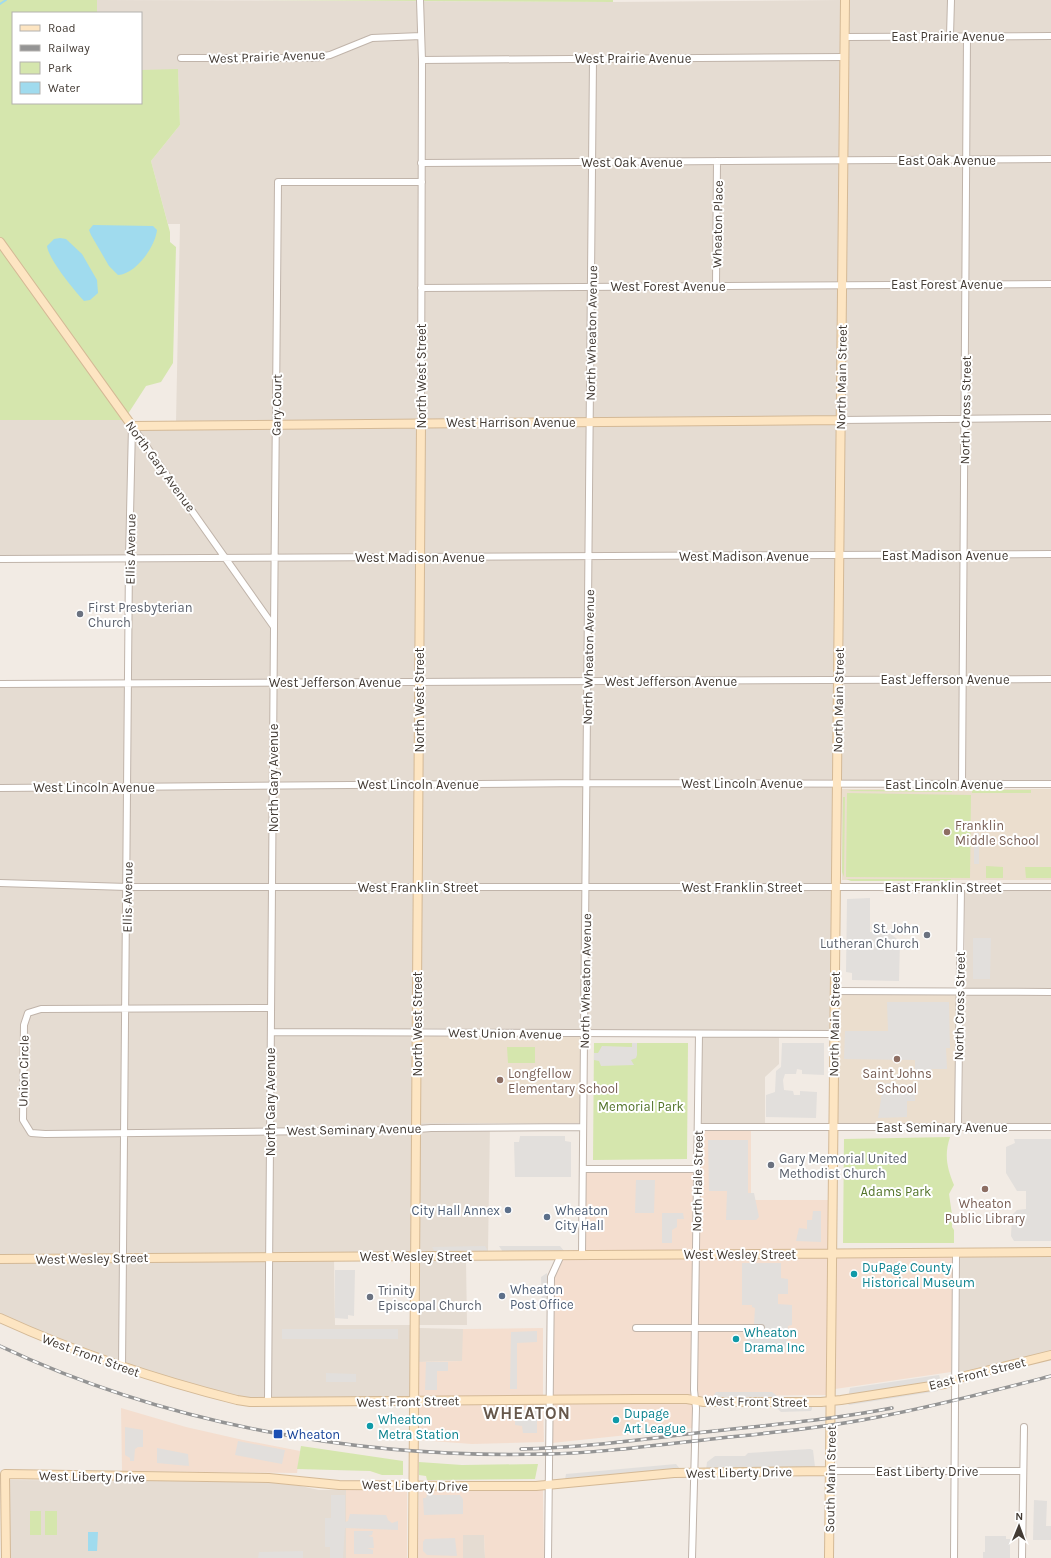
<svg xmlns="http://www.w3.org/2000/svg" width="1051" height="1558" font-family="Karla,sans-serif">
	<style>
		.residential { fill: #e5dcd2 }
		.commercial { fill: #f4decf }
		.education { fill: #ebdece }
		.green { fill: #d5e6ad }
		.parking { fill: #e2dfdc }
		.water { fill: #a0dbee }
		.lines { fill: none; stroke-linecap: round; stroke-linejoin: round }
		.stream { stroke: #a0dbee; stroke-width: 2 }
		.street-casing { stroke: #c0b4aa; stroke-width: 8 }
		.secondary-casing { stroke: #d4b996; stroke-width: 10 }
		.street { stroke: #fff; stroke-width: 6 }
		.secondary { stroke: #fde5c2; stroke-width: 8 }
		.rail-casing { stroke: #949494; stroke-width: 3.5 }
		.rail { stroke: #fff; stroke-width: 2; stroke-dasharray: 6; stroke-linecap: butt }
		.worship-dot { fill: #6b7280; stroke: #fff; stroke-width: 1.5 }
		.education-dot { fill: #8d6e63; stroke: #fff; stroke-width: 1.5 }
		.service-dot { fill: #5c6f8a; stroke: #fff; stroke-width: 1.5 }
		.culture-dot { fill: #0f9aa8; stroke: #fff; stroke-width: 1.5 }
		.transit-dot { fill: #1a4fb4; stroke: #fff; stroke-width: 1.5 }
		.labels { text-anchor: middle; stroke-width: 4; stroke-linejoin: round; paint-order: stroke }
		.street-label { font-size: 13px; fill: #433b34; stroke: #fff }
		.worship-label { font-size: 13px; fill: #5b616d; stroke: #fff; text-anchor: start }
		.education-label { font-size: 13px; fill: #785e54; stroke: #fff; text-anchor: start }
		.park-label { font-size: 13px; fill: #527329; stroke: #fff }
		.service-label { font-size: 13px; fill: #4e5e75; stroke: #fff; text-anchor: start }
		.culture-label { font-size: 13px; fill: #0d838f; stroke: #fff; text-anchor: start }
		.transit-label { font-size: 13px; fill: #164399; stroke: #fff; text-anchor: start }
		.district-label { font-size: 17px; font-weight: bold; letter-spacing: 1px; fill: #66574b; stroke: #fff }
	</style>
	<rect width="100%" height="100%" fill="#f2ebe4"/>
	<path class="residential" d="M97,0l516,2 228,-2 -4,418 -661,4 4,-198h-12l-17,-63 29,-36 -2,-55h-37v-57h-44z
		M848,0h203v32l-203,2z
		M1051,38v377l-208,2 4,-378z
		M0,420h124l6,7 921,-6v359l-1051,5v-104l126,-1v-1l-1,-118 -125,1z
		M833,786l-2,245 -411,-3 1,-241z
		M415,787l-4,465 -411,2v-464z
		M965,889l86,1v99l-86,-1z
		M964,994h87v130l-89,-1z
		M701,1036l78,1v27l-14,13v48h-64z
		M419,1123l71,1 -2,127h-71z
		M1051,1255v96l-92,23 1,-118z
		M334,1258l1,67h76l-1,72 -139,2 1,-139z
		M121,1259l-1,105 -53,-19 -67,-31v-54z
		M125,1259h142l-2,140h-15l-126,-33z
		M420,1260h46l1,65h-48z
		M419,1328l44,1v32l-45,1z
		M10,1480l272,2 37,8h27v68h-336z
		M462,1535h22l1,23h-22z"/>
	<path class="commercial" d="M751,1130v70h78v50l-131,1 4,-120z
		M584,1173h109l-1,79h-108z
		M953,1256l-2,116 -116,17 -1,-132z
		M563,1257h265l-1,138 -275,2 2,-119z
		M543,1328v69h-125v-35l44,-1 1,-32z
		M418,1402l125,1 1,39 -72,2 -54,-4z
		M552,1403l141,1v24l-141,15z
		M121,1408l65,19 57,13 57,11 -3,22 -175,-2z
		M543,1488l1,70h-59l-1,-23h-21v23h-45l1,-68z
		M346,1490h61v68h-61z"/>
	<path class="education" d="M842,789h209v91h-209z
		M958,993l-2,130 -120,2 1,-131z
		M419,1034l162,2 -1,87h-161z"/>
	<path class="green" d="M0,0h97v13h-84v90h128v-33l37,-1 2,56 -29,36 19,71v10l6,5 -3,116 -12,19 -15,4 -22,34h-124z
		M233,0h380v2z
		M852,790h100v2l-105,-1z
		M972,790h59v3h-59z
		M847,793l124,2 -1,83 -124,-1z
		M843,797h2l-1,80 -2,-5z
		M986,866l17,1v11h-17z
		M1025,867h26v11h-25z
		M846,879h105v2h-100z
		M594,1043h94l-1,116 -94,1z
		M507,1047h28v16h-27z
		M950,1137c-6,18 -3,31 4,48l-5,9 3,21v12l2,3v13h-111l1,-104z
		M301,1446l102,15v14h-21l-12,-4 -73,-2z
		M419,1462l43,3 76,-1 -3,15 -108,1 -1,-4 -7,-1z
		M30,1511h11v24h-11z
		M45,1511h12v24h-12z"/>
	<path class="parking" d="M974,833h5v31h-5z
		M870,898v34l19,1 11,8 -1,40 -47,-1v-7l-6,-1 1,-73z
		M973,938h18l-1,41h-17z
		M887,1002h62l1,46h-4l1,21h-15l-1,2h-16v-11l-71,-1 1,-28h43z
		M632,1043h5v12l-1,3 -5,2 3,5 -33,1 -2,-5 -5,-1v-7h4l4,-7 30,1z
		M782,1043h42v32l-22,-1v-4l-5,-1 -1,5h-11l-2,6 1,10 9,1 1,4h6v-4l17,1 -1,26 -50,-1v-22l9,-3 1,-21 5,-4z
		M887,1083l28,3v15h-8v16l-29,1 5,-32z
		M520,1136h45v5l6,1v35h-56l-1,-35h5z
		M1014,1139h37v102h-37l-3,-5 1,-21 5,-5 9,-1v-18h-9l-11,-18v-26l9,-4z
		M708,1140h40v53h6l5,24 -3,3h-30l1,-29h-18z
		M636,1180h19l-1,33h-19z
		M813,1211h8v31l-25,-1 3,-13 8,1v-9h5z
		M662,1213h21l1,6h-7v8l-5,3v13h-10z
		M485,1246l3,5 -53,1 -3,-5z
		M499,1246h61l5,6h-62z
		M742,1263h39v15l7,1v15h-10v10l14,1v20l-4,1 -2,22 -39,-2v-16l7,-6 1,-16 -3,-1v-2h-10z
		M335,1270h20l-1,46 -6,-1v4l-13,-1z
		M547,1273v34l-5,4 -1,-34z
		M282,1329h116v10h-116z
		M537,1331v11l-20,1v46h-7l1,-57z
		M426,1362h22v9h-11v19h-12z
		M326,1373l30,1v8h-30z
		M939,1375l2,6 -3,10 -89,14 -2,-2 3,-15z
		M716,1392h56l4,3 1,3h-65z
		M774,1405h38v4l-1,2 -30,1z
		M515,1410h22v23h-14l-1,-7 -7,-1z
		M125,1427l18,3v17h-5l-3,2 -1,12h-4v-3l-5,-3z
		M238,1441l47,9 -3,14 -47,-9z
		M157,1448l31,6 1,12 -32,-3z
		M810,1449l3,1 2,17 2,2 -111,1 1,-8 8,-6h30l3,-3z
		M676,1464l5,6 -116,10 1,-6z
		M331,1495h14v27l3,-1 2,-7 36,1 2,5 4,3 6,-2v9l-53,-2 -2,30h-13v-11h-5v-29h6z
		M427,1495h33l3,4v15l-39,1 -1,-17h3z
		M1034,1500l13,1 -1,25h5v14h-18z
		M354,1531h19l-1,4 -4,1 5,1 1,11h-7l6,2v4h-19z
		M985,1536h21v3h4v19h-27v-6h2z
		M455,1538l2,18 -30,-1 -4,-4v-9l2,-3z
		M303,1551v7h-45l1,-6z"/>
	<path class="water" d="M93,225l60,1 4,4c-2,17 -21,44 -39,45l-9,-9 -18,-31 -2,-5z
		M60,238l6,1 16,15 15,26 1,13 -8,7 -6,1c-10,-11 -35,-41 -37,-55l7,-7z
		M88,1532h10l-1,19h-9z"/>
	<g class="lines">
		<path class="stream" d="M0,4l6,-4"/>
		<g class="street-casing">
			<path id="street" d="M420,0l2,60 -1,363
				M950,36l1,-36
				M845,37l206,-1
				M181,58h133l16,-3 42,-17 49,-2
				M422,60l422,-3
				M421,163l630,-4
				M716,286l1,-125
				M421,288l630,-4
				M841,420l210,-2
				M132,426l142,201 -6,775
				M0,559l1051,-5
				M274,627l4,-445h144
				M0,684l1051,-5
				M962,784l5,-748
				M0,788l587,-5 464,1
				M0,883l127,4h924
				M835,991l216,1
				M271,1008l-230,1 -13,4 -4,12 -1,95 8,13 14,1 360,-4 26,-2 152,-1
				M271,1032l563,2
				M958,1126l3,-239
				M698,1127h353
				M583,1169h114
				M582,1255l11,-1196
				M636,1328h125
				M122,1368l7,-809 3,-133
				M830,1471h193
				M548,1558l3,-281 10,-22
				M692,1558l4,-150 -2,-18 5,-356
				M954,1558l2,-305
				M1022,1558l2,-131"/>
		</g>
		<g class="secondary-casing">
			<path id="secondary" d="M0,242l132,184 709,-6
				M0,1259l1051,-7
				M0,1318c79,36 153,61 237,82l13,2 386,-3h51l17,3h117l20,-2 103,-16 21,-8 86,-21
				M6,1558l-1,-84 264,4 70,7 126,1h71l138,-13 156,-2
				M413,1558l8,-1135
				M829,1558l16,-1558"/>
		</g>
		<use href="#street" class="street"/>
		<use href="#secondary" class="secondary"/>
		<g class="rail-casing">
			<path id="rail" d="M0,1346c168,79 361,113 546,108 55,-1 111,-9 166,-15 55,-6 111,-11 166,-22 58,-11 115,-26 173,-41
				M521,1449c61,-1 123,-10 184,-17 63,-7 125,-12 187,-24"/>
		</g>
		<use href="#rail" class="rail"/>
	</g>
	<g class="worship-dot">
		<circle cx="80" cy="614" r="4"/>
		<circle cx="927" cy="935" r="4"/>
		<circle cx="771" cy="1165" r="4"/>
		<circle cx="370" cy="1297" r="4"/>
	</g>
	<g class="education-dot">
		<circle cx="947" cy="832" r="4"/>
		<circle cx="897" cy="1059" r="4"/>
		<circle cx="500" cy="1080" r="4"/>
		<circle cx="985" cy="1189" r="4"/>
	</g>
	<g class="service-dot">
		<circle cx="508" cy="1210" r="4"/>
		<circle cx="547" cy="1217" r="4"/>
		<circle cx="502" cy="1296" r="4"/>
	</g>
	<g class="culture-dot">
		<circle cx="854" cy="1274" r="4"/>
		<circle cx="736" cy="1339" r="4"/>
		<circle cx="616" cy="1420" r="4"/>
		<circle cx="370" cy="1426" r="4"/>
	</g>
	<rect class="transit-dot" x="273" y="1429" width="10" height="10" rx="2"/>
	<g class="labels">
		<g class="street-label">
			<text x="948" y="41">East Prairie Avenue</text>
			<text transform="translate(267 56) rotate(-2)" y="5">West Prairie Avenue</text>
			<text x="633" y="63">West Prairie Avenue</text>
			<text x="947" y="165">East Oak Avenue</text>
			<text x="632" y="167">West Oak Avenue</text>
			<text transform="translate(717 224) rotate(-89)" y="5">Wheaton Place</text>
			<text x="947" y="289">East Forest Avenue</text>
			<text x="668" y="291">West Forest Avenue</text>
			<text transform="translate(591 333) rotate(-89)" y="5">North Wheaton Avenue</text>
			<text transform="translate(421 376) rotate(-90)" y="5">North West Street</text>
			<text transform="translate(841 377) rotate(-89)" y="5">North Main Street</text>
			<text transform="translate(276 405) rotate(-89)" y="5">Gary Court</text>
			<text transform="translate(965 410) rotate(-89)" y="5">North Cross Street</text>
			<text x="511" y="427">West Harrison Avenue</text>
			<text transform="translate(161 466) rotate(54)" y="5">North Gary Avenue</text>
			<text transform="translate(130 549) rotate(-89)" y="5">Ellis Avenue</text>
			<text x="945" y="560">East Madison Avenue</text>
			<text x="744" y="561">West Madison Avenue</text>
			<text x="420" y="562">West Madison Avenue</text>
			<text transform="translate(588 657) rotate(-89)" y="5">North Wheaton Avenue</text>
			<text x="945" y="684">East Jefferson Avenue</text>
			<text x="671" y="686">West Jefferson Avenue</text>
			<text x="335" y="687">West Jefferson Avenue</text>
			<text transform="translate(419 700) rotate(-90)" y="5">North West Street</text>
			<text transform="translate(838 700) rotate(-89)" y="5">North Main Street</text>
			<text transform="translate(273 778) rotate(-90)" y="5">North Gary Avenue</text>
			<text x="742" y="788">West Lincoln Avenue</text>
			<text x="418" y="789">West Lincoln Avenue</text>
			<text x="944" y="789">East Lincoln Avenue</text>
			<text x="94" y="792">West Lincoln Avenue</text>
			<text x="418" y="892">West Franklin Street</text>
			<text x="742" y="892">West Franklin Street</text>
			<text x="943" y="892">East Franklin Street</text>
			<text transform="translate(127 897) rotate(-89)" y="5">Ellis Avenue</text>
			<text transform="translate(585 981) rotate(-89)" y="5">North Wheaton Avenue</text>
			<text transform="translate(959 1006) rotate(-89)" y="5">North Cross Street</text>
			<text transform="translate(417 1024) rotate(-90)" y="5">North West Street</text>
			<text transform="translate(834 1024) rotate(-89)" y="5">North Main Street</text>
			<text transform="translate(505 1033) rotate(1)" y="5">West Union Avenue</text>
			<text transform="translate(23 1071) rotate(-89)" y="5">Union Circle</text>
			<text transform="translate(270 1102) rotate(-90)" y="5">North Gary Avenue</text>
			<text x="942" y="1132">East Seminary Avenue</text>
			<text transform="translate(354 1129) rotate(-1)" y="5">West Seminary Avenue</text>
			<text transform="translate(697 1181) rotate(-89)" y="5">North Hale Street</text>
			<text x="740" y="1259">West Wesley Street</text>
			<text x="416" y="1261">West Wesley Street</text>
			<text transform="translate(92 1258) rotate(-1)" y="5">West Wesley Street</text>
			<text transform="translate(91 1355) rotate(20)" y="5">West Front Street</text>
			<text transform="translate(977 1373) rotate(-14)" y="5">East Front Street</text>
			<text transform="translate(408 1401) rotate(-1)" y="5">West Front Street</text>
			<text transform="translate(756 1401) rotate(1)" y="5">West Front Street</text>
			<text x="927" y="1476">East Liberty Drive</text>
			<text transform="translate(739 1472) rotate(-1)" y="5">West Liberty Drive</text>
			<text transform="translate(92 1476) rotate(1)" y="5">West Liberty Drive</text>
			<text transform="translate(830 1479) rotate(-89)" y="5">South Main Street</text>
			<text transform="translate(415 1485) rotate(1)" y="5">West Liberty Drive</text>
		</g>
		<g class="worship-label">
			<text x="88" y="612">First Presbyterian<tspan x="88" dy="15">Church</tspan></text>
			<text x="919" y="933" text-anchor="end">St. John<tspan x="919" dy="15">Lutheran Church</tspan></text>
			<text x="779" y="1163">Gary Memorial United<tspan x="779" dy="15">Methodist Church</tspan></text>
			<text x="378" y="1295">Trinity<tspan x="378" dy="15">Episcopal Church</tspan></text>
		</g>
		<g class="education-label">
			<text x="955" y="830">Franklin<tspan x="955" dy="15">Middle School</tspan></text>
			<text x="508" y="1078">Longfellow<tspan x="508" dy="15">Elementary School</tspan></text>
			<text x="897" y="1078" text-anchor="middle">Saint Johns<tspan x="897" dy="15">School</tspan></text>
			<text x="985" y="1208" text-anchor="middle">Wheaton<tspan x="985" dy="15">Public Library</tspan></text>
		</g>
		<g class="park-label">
			<text x="641" y="1111">Memorial Park</text>
			<text x="896" y="1196">Adams Park</text>
		</g>
		<g class="service-label">
			<text x="500" y="1215" text-anchor="end">City Hall Annex</text>
			<text x="555" y="1215">Wheaton<tspan x="555" dy="15">City Hall</tspan></text>
			<text x="510" y="1294">Wheaton<tspan x="510" dy="15">Post Office</tspan></text>
		</g>
		<g class="culture-label">
			<text x="862" y="1272">DuPage County<tspan x="862" dy="15">Historical Museum</tspan></text>
			<text x="744" y="1337">Wheaton<tspan x="744" dy="15">Drama Inc</tspan></text>
			<text x="624" y="1418">Dupage<tspan x="624" dy="15">Art League</tspan></text>
			<text x="378" y="1424">Wheaton<tspan x="378" dy="15">Metra Station</tspan></text>
		</g>
		<g class="transit-label">
			<text x="287" y="1439">Wheaton</text>
		</g>
		<g class="district-label">
			<text x="527" y="1419">WHEATON</text>
		</g>
	</g>
	<rect x="12" y="12" width="130" height="92" fill="#ffffff" stroke="#b4b1ae"/>
	<rect x="20" y="25" width="20" height="6" fill="#fde5c2" stroke="#b4b1ae"/>
	<text x="48" y="32" font-size="12" fill="#433b34">Road</text>
	<rect x="20" y="45" width="20" height="6" fill="#949494" stroke="#b4b1ae"/>
	<text x="48" y="52" font-size="12" fill="#433b34">Railway</text>
	<rect x="20" y="62" width="20" height="12" fill="#d5e6ad" stroke="#b4b1ae"/>
	<text x="48" y="72" font-size="12" fill="#433b34">Park</text>
	<rect x="20" y="82" width="20" height="12" fill="#a0dbee" stroke="#b4b1ae"/>
	<text x="48" y="92" font-size="12" fill="#433b34">Water</text>
	<g transform="translate(1019 1526) rotate(1)" stroke="#ffffff" stroke-width="3" paint-order="stroke">
	<path d="M0-3L7 15L0 10L-7 15Z" fill="#433b34"/>
	<text y="-6" font-size="11" font-weight="bold" text-anchor="middle" fill="#433b34">N</text>
	</g>
</svg>
